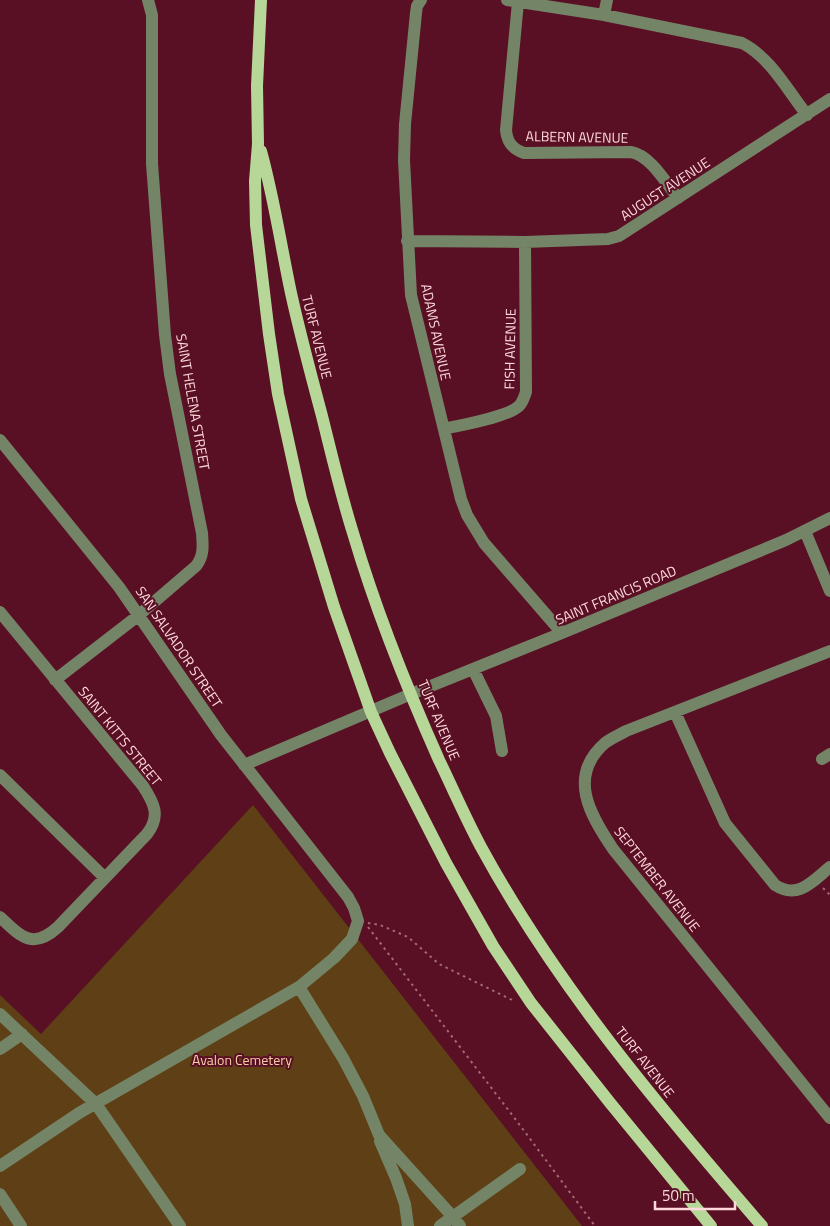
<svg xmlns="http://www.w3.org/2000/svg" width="830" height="1226" font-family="'Titillium Web',sans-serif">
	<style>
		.green { fill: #5e3f16 }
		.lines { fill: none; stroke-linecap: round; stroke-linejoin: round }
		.path { stroke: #a46a77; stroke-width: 2; stroke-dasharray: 2.5 4; stroke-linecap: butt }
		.minor { stroke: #748466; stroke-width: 12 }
		.major { stroke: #b7d799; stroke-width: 12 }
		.labels { text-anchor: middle; stroke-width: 4; stroke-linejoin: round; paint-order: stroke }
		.street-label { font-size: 14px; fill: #fed8dc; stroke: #5a1024 }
		.park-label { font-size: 14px; fill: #f3cda3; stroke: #5a1024 }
	</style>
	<rect width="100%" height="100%" fill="#5a1024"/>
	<path class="green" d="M253,805l329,421h-582v-231l41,39z"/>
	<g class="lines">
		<path class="path" d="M823,888l7,7
			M368,923l12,2 28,12 31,27 71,35 5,1
			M368,927l148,193 79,106"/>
		<path class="minor" d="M421,0l-4,6 -1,7 -11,111 -1,36 7,135 50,204 6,16 17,28 78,90
			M507,0l97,15 138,28c28,14 46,48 65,72
			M518,2l-12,128c1,12 6,19 18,23l107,-1c19,3 35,31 47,46
			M604,15l3,-15
			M407,241l118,1 83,-3 11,-3 211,-137
			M444,429c17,-4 64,-12 75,-23 4,-4 5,-9 7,-14l-1,-150
			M0,440l119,147 102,148 127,162 6,11 4,13 -6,18 -18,19 -35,29 -220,126 -79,53
			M805,531l25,60
			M0,612l143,174c11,17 18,30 4,48l-89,93c-25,23 -37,10 -58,-10
			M830,651l-204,80c-7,4 -15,7 -21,12 -38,33 -15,72 8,106l217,269
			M473,669l23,47 6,35
			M55,680l84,-65 57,-49c8,-10 7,-20 6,-33l-32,-159 -5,-39 -13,-171v-149l-4,-15
			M675,712l50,111 50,62c23,15 38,-4 55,-18
			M822,759l8,-5
			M244,765l167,-71 151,-61 224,-93 44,-22
			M0,775l105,103
			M299,987l44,71 20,38 16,39 74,82 7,9
			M0,1014l96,90 84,122
			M0,1049l22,-15
			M380,1141l16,37 9,26 3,22
			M0,1194l21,32
			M440,1226l80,-57"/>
		<path class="major" d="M261,0l-4,86 1,58 -3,37 1,44 13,109 9,60 23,105 33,108 37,105 19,41 56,110 47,83 38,57 80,101 100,122
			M261,151c13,47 20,95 30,142 9,41 20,82 31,123 10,40 19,79 31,117 23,78 53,153 86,227 14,29 27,59 42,87 75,138 178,260 281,379"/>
	</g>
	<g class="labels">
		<g class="street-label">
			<text transform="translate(577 137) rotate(1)" y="5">ALBERN AVENUE</text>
			<text transform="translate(665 189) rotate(-33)" y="5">AUGUST AVENUE</text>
			<text transform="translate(436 332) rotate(78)" y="5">ADAMS AVENUE</text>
			<text transform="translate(317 337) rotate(76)" y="5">TURF AVENUE</text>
			<text transform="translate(510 349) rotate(-89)" y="5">FISH AVENUE</text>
			<text transform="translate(193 402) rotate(80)" y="5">SAINT HELENA STREET</text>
			<text transform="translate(616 595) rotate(-23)" y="5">SAINT FRANCIS ROAD</text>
			<text transform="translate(179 647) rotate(56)" y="5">SAN SALVADOR STREET</text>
			<text transform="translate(439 720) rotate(67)" y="5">TURF AVENUE</text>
			<text transform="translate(120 736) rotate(51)" y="5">SAINT KITTS STREET</text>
			<text transform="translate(657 879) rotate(52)" y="5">SEPTEMBER AVENUE</text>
			<text transform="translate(645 1062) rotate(52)" y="5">TURF AVENUE</text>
		</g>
		<g class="park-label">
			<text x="242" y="1065">Avalon Cemetery</text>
		</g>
	</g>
	<path d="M655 1201v8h80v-8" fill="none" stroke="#fed8dc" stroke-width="2.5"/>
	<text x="662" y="1201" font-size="15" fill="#fed8dc" stroke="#5a1024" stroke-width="4" paint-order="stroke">50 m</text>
</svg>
